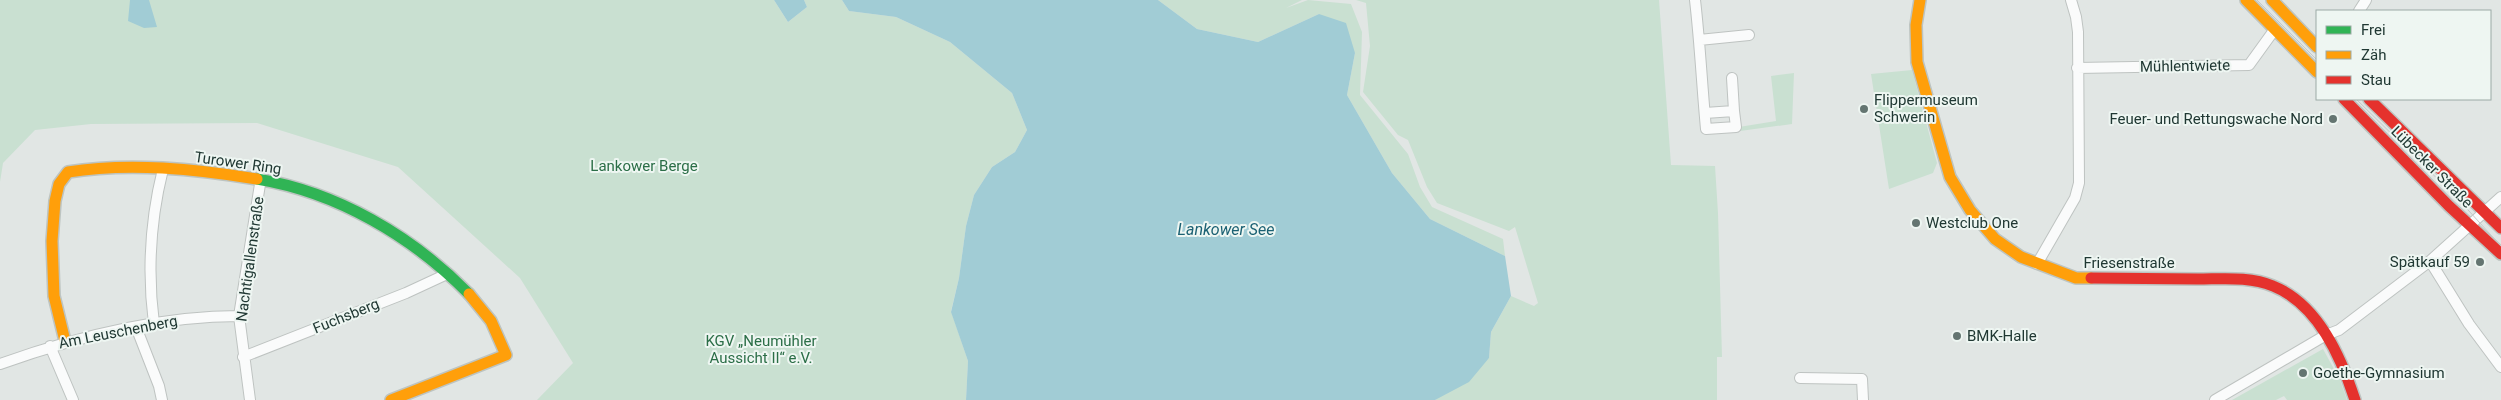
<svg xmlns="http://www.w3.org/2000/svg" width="2501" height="400" font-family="Roboto,sans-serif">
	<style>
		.green { fill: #c9e0d1 }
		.water { fill: #a1ccd5 }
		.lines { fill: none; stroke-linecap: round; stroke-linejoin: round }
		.street-casing { stroke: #bec3c1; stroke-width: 12 }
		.fast-casing { stroke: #bdc4c1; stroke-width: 14 }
		.slow-casing { stroke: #bdc4c1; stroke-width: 14 }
		.jam-casing { stroke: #bdc4c1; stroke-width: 14 }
		.street { stroke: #fafbfb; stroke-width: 10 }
		.fast { stroke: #30b455; stroke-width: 11 }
		.slow { stroke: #ff9f0a; stroke-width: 11 }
		.jam { stroke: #e5322d; stroke-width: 11 }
		.tram { stroke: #c6c9c8; stroke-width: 1 }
		.poi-dot { fill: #647571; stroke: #eef6f2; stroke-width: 2 }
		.labels { text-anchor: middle; stroke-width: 4; stroke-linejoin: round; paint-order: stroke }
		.street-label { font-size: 15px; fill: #203833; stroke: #eef6f2 }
		.poi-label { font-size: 15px; fill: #203833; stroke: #eef6f2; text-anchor: start }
		.park-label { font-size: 15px; fill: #2b6e47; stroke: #eef6f2 }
		.water-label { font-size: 16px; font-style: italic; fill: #1b6173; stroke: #eef6f2 }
	</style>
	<rect width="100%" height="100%" fill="#e1e6e4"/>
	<path class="green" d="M0,0h774l14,22 19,-15 -3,-7h38l7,11 47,6 54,25 62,51 15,37 -12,22 -23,15 -18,28 -8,31 -7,52 -8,33 17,50 -2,39h-429l36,-37 -53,-85 -122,-111 -141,-44 -166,1 -56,6 -32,33 -3,19z
		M1158,0h144l-16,8 22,-8 43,4 11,28 -2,63 48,59 12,33 12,20 71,32 2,17 -75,-37 -38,-46 -45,-78 8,-42 -36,-39 -61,28 -61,-13z
		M1356,0h303l12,165 44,1 3,47 4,144h-5v43h-282l54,-42 2,-26 20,-36 23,10 4,-3 -23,-76 -6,4 -72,-28 -10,-16 -19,-47 -10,-5 -35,-43 7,-46 -4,-43z
		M1912,70l25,93 -4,10 -44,16 -18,-115z
		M1794,73l-2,51 -52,7 -1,-4 37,-6 -5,-45z
		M2323,349l17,31 7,20h-60l-3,-4 -8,4h-44z"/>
	<path class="water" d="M130,0h19l8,27 -13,1 -16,-7z
		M774,0h30l3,7 -19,15z
		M842,0h316l39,29 61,13 61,-28 27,9 9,30 -8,42 45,78 38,46 75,37 6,40 -20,36 -2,26 -20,24 -34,18h-469l2,-39 -17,-49 8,-34 7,-52 8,-31 18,-28 23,-15 12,-22 -15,-37 -62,-51 -54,-25 -47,-6z"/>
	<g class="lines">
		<g class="street-casing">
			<path id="street" d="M1695,0c5,43 7,86 11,129l30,-2 -2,-16 -29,2
				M2359,11l7,-11
				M1699,40l50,-5
				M2077,68l172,-3 26,-36
				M1732,78l2,33
				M2430,261l39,63 32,43
				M2037,264l38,-66 4,-15 -1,-151 -2,-15 -5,-17
				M154,324c-7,-54 -4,-103 9,-155
				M136,327l23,59 3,14
				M50,346l23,54
				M243,357l163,-64 41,-19
				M0,364c76,-27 158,-48 239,-48
				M1800,378l62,1 1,21
				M250,400l-11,-84 22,-138
				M2215,400l111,-65 13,-5 91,-69 71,-64"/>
		</g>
		<g class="fast-casing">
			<path id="fast" d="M257,179c80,13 155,57 212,115"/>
		</g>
		<g class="slow-casing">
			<path id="slow" d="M1920,0l-4,25 1,37 33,115 20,33 25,29 26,18 55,21h15
				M2246,0l71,72
				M2272,0l45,47
				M65,341l-11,-45 -2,-55 3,-40 4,-17 9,-12c61,-10 128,-3 189,7
				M391,400l115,-45 -15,-34 -22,-27"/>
		</g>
		<g class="jam-casing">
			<path id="jam" d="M2344,99l105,107 52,48
				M2369,99l132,129
				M2091,278c35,0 71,1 107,1 24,0 52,-3 75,7 45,18 68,71 82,114"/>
		</g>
		<use href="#street" class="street"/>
		<use href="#fast" class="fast"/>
		<use href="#slow" class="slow"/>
		<use href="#jam" class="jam"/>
		<path class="tram" d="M2257,0l60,60
			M2356,99l102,100 43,47"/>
	</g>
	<g class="poi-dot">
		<circle cx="1864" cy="109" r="5"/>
		<circle cx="2333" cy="119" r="5"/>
		<circle cx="1916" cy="223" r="5"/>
		<circle cx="2480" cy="262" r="5"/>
		<circle cx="1957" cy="336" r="5"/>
		<circle cx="2303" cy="373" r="5"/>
	</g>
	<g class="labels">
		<g class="street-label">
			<text transform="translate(2185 66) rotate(-1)" y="5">Mühlentwiete</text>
			<text transform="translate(238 163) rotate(8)" y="5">Turower Ring</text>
			<text transform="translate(2432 167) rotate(45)" y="5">Lübecker Straße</text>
			<text transform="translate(250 259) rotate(-82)" y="5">Nachtigallenstraße</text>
			<text x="2129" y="268">Friesenstraße</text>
			<text transform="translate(346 316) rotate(-22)" y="5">Fuchsberg</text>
			<text transform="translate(118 332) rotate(-11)" y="5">Am Leuschenberg</text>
		</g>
		<g class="poi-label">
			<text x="1874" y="105">Flippermuseum<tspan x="1874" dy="17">Schwerin</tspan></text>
			<text x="2323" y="124" text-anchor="end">Feuer- und Rettungswache Nord</text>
			<text x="1926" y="228">Westclub One</text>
			<text x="2470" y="267" text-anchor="end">Spätkauf 59</text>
			<text x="1967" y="341">BMK-Halle</text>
			<text x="2313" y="378">Goethe-Gymnasium</text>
		</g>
		<g class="park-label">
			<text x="644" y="171">Lankower Berge</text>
			<text x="761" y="346">KGV „Neumühler<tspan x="761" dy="17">Aussicht II“ e.V.</tspan></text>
		</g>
		<g class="water-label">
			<text x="1226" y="235">Lankower See</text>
		</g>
	</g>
	<rect x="2316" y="10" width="175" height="90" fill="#eef6f2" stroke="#9caaa6"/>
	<rect x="2326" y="26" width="25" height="8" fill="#30b455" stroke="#9caaa6"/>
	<text x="2361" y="35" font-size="15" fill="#203833">Frei</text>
	<rect x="2326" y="51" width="25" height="8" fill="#ff9f0a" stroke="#9caaa6"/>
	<text x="2361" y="60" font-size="15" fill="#203833">Zäh</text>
	<rect x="2326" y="76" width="25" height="8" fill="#e5322d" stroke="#9caaa6"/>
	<text x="2361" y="85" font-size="15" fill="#203833">Stau</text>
</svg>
